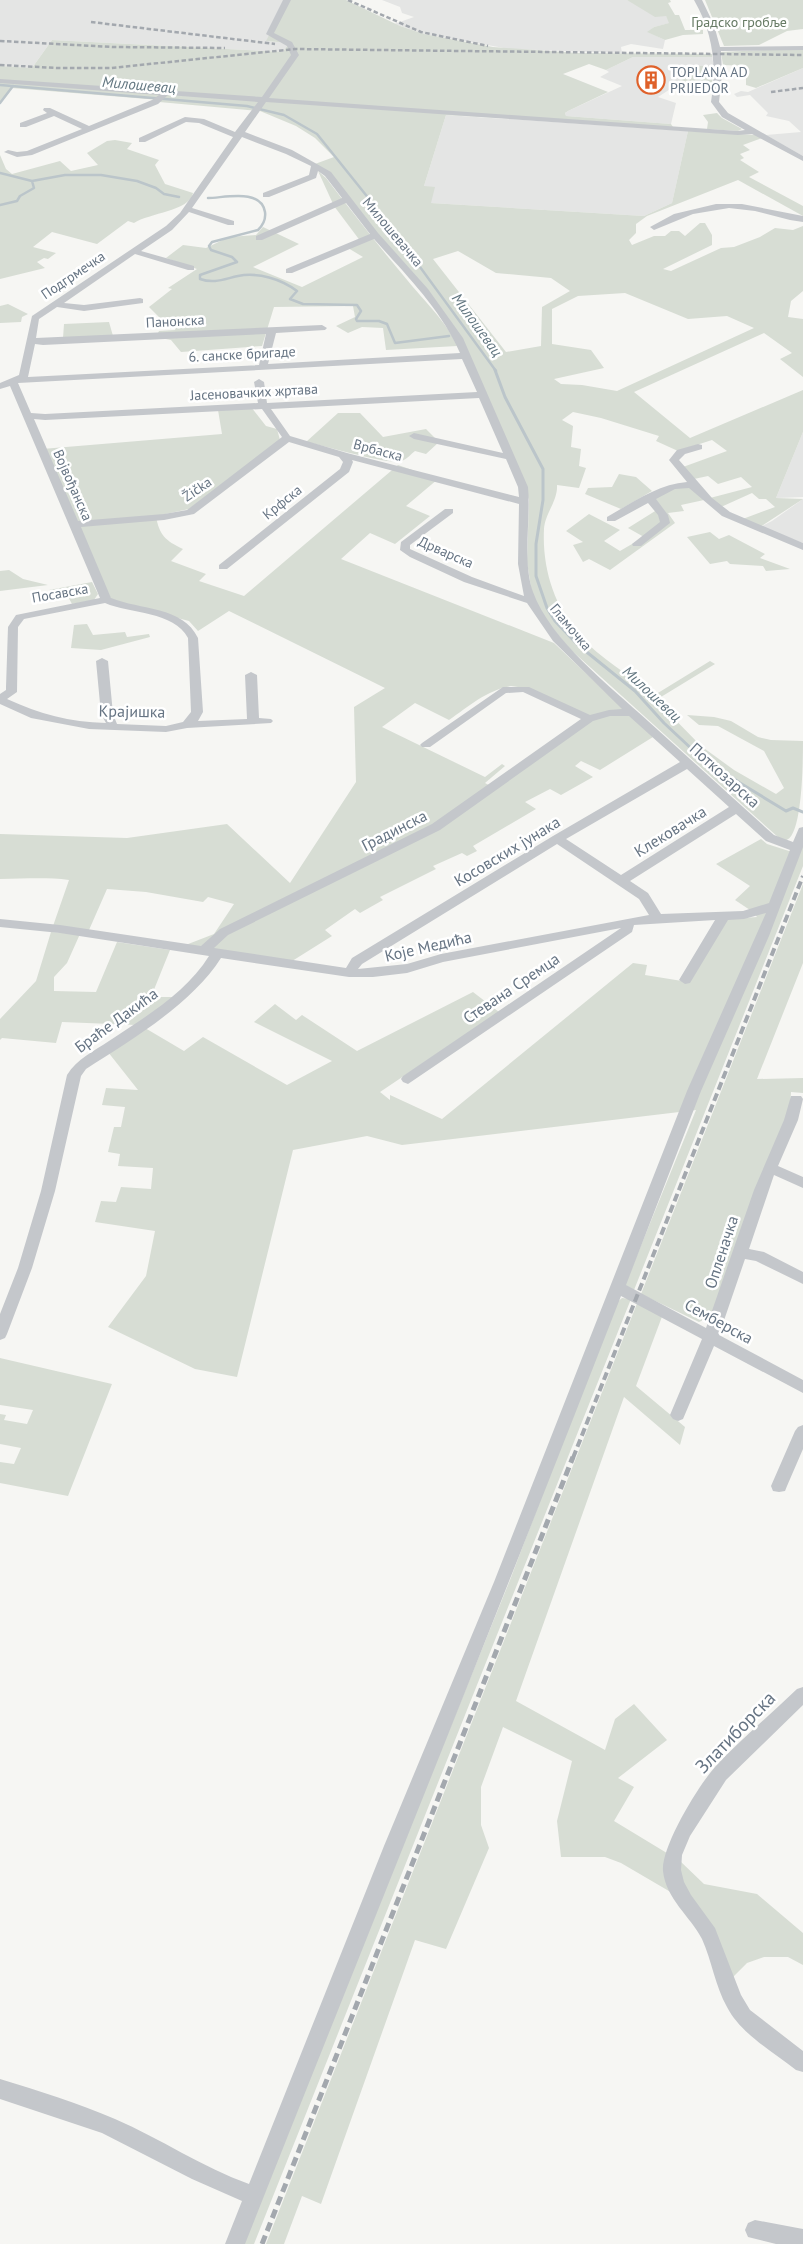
<svg xmlns="http://www.w3.org/2000/svg" width="803" height="2244" font-family="'PT Sans',sans-serif">
	<style>
		.built { fill: #e4e5e4 }
		.green { fill: #d7ddd4; fill-rule: evenodd }
		.lines { fill: none; stroke-linecap: round; stroke-linejoin: round }
		.stream-far1 { stroke: #bbc5ca; stroke-width: 2.5 }
		.stream { stroke: #bbc5ca; stroke-width: 3 }
		.minor { fill: #c4c7cb; fill-rule: evenodd }
		.rail-far2 { stroke: #a3a8ae; stroke-width: 2.5; stroke-dasharray: 4.5 2.5; stroke-linecap: butt }
		.rail-far1 { stroke: #a3a8ae; stroke-width: 4; stroke-dasharray: 8 4; stroke-linecap: butt }
		.rail { stroke: #a3a8ae; stroke-width: 5; stroke-dasharray: 9 5; stroke-linecap: butt }
		.labels { text-anchor: middle; stroke-width: 5; stroke-linejoin: round; paint-order: stroke }
		.far-park-label { font-size: 14px; fill: #677b65; stroke: #fff }
		.far-poi-label { font-size: 14px; fill: #667483; stroke: #fff; text-anchor: start }
		.far-street-label { font-size: 14px; fill: #667483; stroke: #fff }
		.far-water-label { font-size: 15px; font-style: italic; fill: #627680; stroke: #fff }
		.street-label { font-size: 16px; fill: #667483; stroke: #fff }
		.near-street-label { font-size: 19px; fill: #667483; stroke: #fff }
	</style>
	<rect width="100%" height="100%" fill="#f6f6f3"/>
	<path class="built" d="M0,0h287l-20,41 22,2 -6,9 -231,-12 -20,28 -32,-2z
		M382,0h245l39,16 4,7 -16,4 -6,5 17,8 -2,9 -32,-5 -10,3 1,6 -112,-4 -86,-15 -30,-10 20,-7 -12,-4 -2,-6z
		M633,57h79l2,9h-25l-14,20 -17,11 18,6 -5,21 -105,-8 -1,-3 3,-2 54,-25 -22,-9 9,-5 -3,-2z
		M803,68v88l-37,-21 35,-3 -12,-11 -23,-5 2,-3 -18,-18 -13,2 -3,-3 7,-3 7,1z
		M446,115l242,16 -16,72 -28,13 -213,-13 -7,-17z
		M803,432v65l-27,1z
		M803,499v44l-43,-16 12,-6z"/>
	<path class="green" d="M287,0h59l54,26 24,8 69,13 84,6 135,1v3h-79l-27,13 -17,-6 -26,10 45,18 -40,19 -3,2 1,3 105,8 2,3 -227,-12 -22,71 11,1 -4,16 213,13 28,-13 16,-72 69,4 5,3 -19,7 7,5 -10,4 4,4 -4,2 19,12 -10,5 54,29v10l-65,-36 -91,36 -11,8v9l-7,7 3,5 22,-9h11l6,-5h8l6,5 15,-13h5l7,12v10l-49,24 8,2 50,-23 13,-1 26,-10 15,-9 18,2 10,-4v65l-12,10 -3,16 15,2v58l-23,-18 12,-6 -28,-20 -130,59 56,46 113,-48v42l-27,66 27,1 -43,28 -20,-7 35,-13 -9,-8h-7l-7,-6 -31,14 -11,-9 42,-11 -11,-10 -23,7 -10,-8 -14,3 -11,-12 44,-16 -15,-11 -34,11 -22,-10 3,-5 -58,-18 -28,-6 -11,8 11,6 -2,21 10,2 -2,17 7,2 -7,20 -22,-3c1,16 -12,28 -13,44 -2,38 10,77 35,106 21,24 51,39 74,61l57,-35 5,3 -59,36 45,46 33,24 42,24 8,-6 -20,-37 -46,-25 -19,-1 -12,-10 27,2 17,4 27,16 13,3 32,1c0,16 0,116 -24,97l-209,-189 -25,-30 -13,-25 -5,-32 2,-62 -9,-26 -58,-132 -43,-58 -104,-120 19,-7 -19,-19 -19,-12 -36,-15 -101,-9 1,-2 -148,-12 -12,15v-37l32,2 20,-28 231,12 6,-9 -23,-2zM458,251l38,22 55,5 19,13 -28,16 -1,39 -35,6 -73,-93zM625,293l63,26 39,-3 27,12 -137,63 -35,-6 -21,-1 -7,-5 50,-11 -13,-18 -39,-6v-35l26,-13z
		M627,0h43l1,2 -3,1 7,12h4l6,15h18v4l-20,1 -18,5 -18,-8 7,-5 15,-4 -3,-7 -11,1z
		M705,0h98v29l-16,2 -28,14 -35,1z
		M803,48v20l-47,20 -10,-3v-19l-23,-1 -2,-13z
		M689,66h24l-1,24 -37,-4z
		M717,113l5,5 20,11 -4,2 -31,-2 1,-7 -5,-7z
		M115,140l17,3 -5,6 32,11 -4,5 10,19 28,9c-3,18 -44,20 -59,30l-6,-2 -31,23 -45,-12 -19,15 23,6 -8,6 -4,-1 -7,4 8,6 -45,11v-124l6,14 6,5 48,-13 11,10 27,-6 -11,-12 20,-12z
		M318,171l8,7c27,35 54,70 82,103 16,20 39,41 49,65l-71,4 -3,-22 -21,-1 -14,6 -12,-7 19,-9 -2,-11 -79,1 -12,39 -81,6 -10,-12 -15,-3 3,-6 16,-1 4,-12h-19l-11,-11 23,-18 -4,-1 29,-19 -31,-11 17,-13 23,3 23,-11 27,-2 7,-8 36,17 -46,23 49,20 61,-30 -15,-9 13,-6 -27,-36z
		M8,304l20,10 -6,3 -1,5 -21,1v-17z
		M109,322l4,14 -50,2 1,-14z
		M251,407l15,19 11,3 3,11 -91,69 -33,7c3,19 10,25 27,33l-12,12 35,13 -7,7 45,15 154,-131 40,14 -32,27 24,10 -35,28 -25,-11 -29,26 213,84 99,94 -53,33 -19,-9 -6,5 18,11 -32,18 -11,-6 -25,13 11,7 -63,37 4,5 -10,5 -5,-3 -29,13 3,3 -56,28 3,3 -23,13 -5,-4 -30,21 7,6 -43,27 -106,-17 31,-12 20,-30 -26,-7 -5,5 -57,-10 -39,-3 -18,41 -36,-4 16,-46c-24,-3 -45,-1 -69,-1v-45l127,4 100,-14 63,59 66,-101 -2,-75 31,-19 -156,-77 -31,20 -9,-10 -77,-20 -70,-152 180,-15 -4,-24zM511,686l14,2 63,33 -92,68 -11,-6 20,-17 -3,-2 -17,13 -103,-50 33,-24 34,17c20,-14 38,-30 62,-34z
		M338,413h22l23,24 43,-8 13,13 -13,12 -11,-3c-4,3 -8,8 -13,10 -11,5 -79,-16 -96,-19z
		M619,474l17,3 16,14 -31,18 -36,-15 3,-6 24,-1z
		M687,487l9,2 8,11 -23,5 3,6 -16,2 7,10 -65,47 -21,-11 -6,3 -10,-17 10,-3 -17,-11 23,-17 31,16 -16,11 16,10 24,-14 -16,-9 32,-20 -5,-10 20,-10z
		M710,532l9,7 10,-4 36,19 -5,4 30,11 -24,2 -3,-5 -33,-2 -3,-3 -17,3 -23,-27z
		M9,570l14,9 25,6 -48,6v-20z
		M92,582l6,12 -4,6 -22,4 -6,-11 -16,2 -1,-5z
		M87,624l6,11 32,-3 2,5 22,-3 1,3 -49,13 -30,-2 3,-23z
		M761,839l6,5 22,7 14,-6v21l-169,424 -9,-5 71,-175 -294,35 -35,-9 -74,14 -56,227 -42,-8 -87,-42 38,-51 9,-45 -60,-9 6,-21 15,1 5,-15 30,2 2,-21 -35,-2 2,-12 -12,-2 6,-25h7l4,-20 -23,-2 4,-17 32,2 -30,-38 37,-24 39,23 19,-14 84,48 45,-24 -78,-39 21,-18 21,16 6,-5 55,36 116,-59 26,20 -119,80 10,8v-5l52,24 191,-156 14,2 -2,10 37,6 35,-61 40,-3 -4,-5 -18,-12 15,-14 -34,-22z
		M803,884v79l-46,116 46,-1v15l-12,-1 -1,19 -73,197 -9,10 -9,4 -58,-28z
		M51,932l29,2 -13,29 -13,14v14l42,1 21,-50 53,8 -19,47h24l-39,28 -74,-3 -6,21 -54,-5 -2,2v-21l36,-38z
		M622,1298l9,1 -377,945h-13l269,-664 105,-276z
		M638,1301l25,13 -27,72 49,41 -5,18 -56,-48 -108,304 89,49 10,-31 19,-15 33,36 -49,38 16,9 -20,34 66,40 24,23 53,10 46,39v32l-15,-8h-24l-17,6 -15,15 -58,-84 -53,-31 -16,-6h-44l-4,-36 15,-60 -69,-34 -22,60v38l8,23 -43,101 -31,-9 -94,264 -19,-8 -18,48h-18z
		M0,1358l112,26 -44,112 -68,-13v-21l14,2 7,-16 -21,-4v-30l6,1 -2,5 23,4 6,-14 -33,-5z"/>
	<g class="lines">
		<path class="stream-far1" d="M0,85l247,21 37,9 33,19 65,81 114,156
			M0,103l13,-17
			M0,173l32,8 33,-6h36l36,6 19,7 8,6 15,3
			M208,198c16,0 53,-10 57,14 1,7 -2,13 -7,18l-46,12 -3,4 2,4 21,7 5,5 -37,13v4c14,5 24,0 38,-3 20,-4 43,3 59,15l-7,8 13,5 54,1 4,6 -5,8 1,2h22l8,3 8,19 54,-7
			M0,205l17,-4 3,-5 14,-8 -2,-7"/>
		<path class="stream" d="M495,370l10,27 38,72v31l-7,44v32l11,32 8,13 23,24 57,46 29,32 31,29 45,31 46,28 7,-3 10,4"/>
		<path class="minor" d="M283,0h8l-17,33 18,9 7,13 -30,43 469,33 7,-1 -23,-13 -11,-15c6,-37 2,-69 -17,-102h8l12,25 6,22 83,-1v4l-82,1 1,24 -3,27 9,11 75,43v5l-51,-27 -14,1 -472,-33 -21,30 47,18 39,22 47,61 50,56 35,49 65,149c3,32 -6,75 5,105 18,49 77,94 115,129 42,38 84,76 126,114l19,7 6,-14 4,-1v20l-34,89 -68,155 -75,194 80,43 48,-138 30,-70 7,-24h10l2,3 -5,21 -20,46 25,11v11l-29,-13 -25,74 15,3 39,20v12l-47,-23 -11,-2 -26,76 84,45v13l-89,-47 -31,73 -5,2 -5,-2 -3,-4 32,-76 -81,-43c-123,317 -251,632 -376,948h-20l17,-43 -50,-22 -90,-46 -102,-34v-20c39,12 78,24 115,40 46,20 87,48 134,65l135,-338 110,-264 193,-491 79,-178 -22,6 -16,1 -38,63 -5,1 -6,-4 36,-60 -81,5 -2,7 -224,152 -5,-2 -2,-3 2,-3 218,-148 -178,34 -36,11 -34,4h-24l-128,-19c-29,46 -90,82 -135,111l-5,7 -26,115 -23,77 -25,66 -2,4 -5,2v-26l18,-46 23,-77 26,-116c10,-16 27,-24 42,-34 35,-23 78,-49 100,-85l-149,-23 -60,-6v-8l60,6 141,21 19,-17 212,-105 149,-105 -58,-27 -17,1 -76,54h-8l-2,-2 2,-2 81,-56h26l61,28 19,-5 13,-1 -69,-68 -26,-38 -63,-21 -54,-25 -10,-7 1,-8 44,-33h8v4l-43,32v4l62,28 52,19 -6,-32 1,-60 -167,-44 1,2 -4,10 -122,97h-8v-4l121,-96 3,-7 -4,-5 -50,-15 -95,72 -30,6 -83,7 30,71c29,12 72,8 87,40l5,74 -5,9 49,-2 -2,-44 6,-3 6,3 2,43 12,1 2,2 -2,2 -84,5 -21,4 -77,-3 -58,-11 -31,-14v-10l6,-4v-3l2,-60 8,-12 84,-17 -90,-212 -10,3v-6l19,-8 13,-59 134,-90 14,-13 53,-76 -34,-14 -13,-1 -41,20h-6v-4l46,-21 19,2 31,13 23,-30 -90,-7 -10,9 -126,51 -15,2 -13,-5 4,-2 9,2 10,-1 55,-22 -28,-13 -28,11h-6v-4l27,-10 -4,-3 1,-2h6l39,18 63,-26 7,-5 -159,-12v-4l262,18 29,-42 -4,-9 -21,-12zM242,137l44,17 25,12 -2,9 -46,18v4h6l47,-19 2,-7 7,5 17,22 -86,38v4h6l84,-37 24,31 -84,35v4h6l82,-34c31,35 67,70 86,114l-192,11 8,-31 49,-3 2,-2 -5,-3 -286,13 3,-19 18,-12 27,4 59,-8v-4l-3,-1 -56,7 -20,-2 71,-49 53,16h6v-4l-53,-15 31,-21 17,-18 39,13h6v-4l-42,-13zM266,334l-7,31 -231,12 7,-33 8,1zM462,359l15,33 -210,11 -3,-21 -5,-3 -5,3 4,21 -213,11 -14,-1 -13,-30zM479,398l24,55 -89,-20 -5,3 5,3 92,20 12,28 1,10 -172,-44 -57,-17 -19,-27zM262,409l20,28 -95,73 -23,4 -86,7 -44,-102 11,1zM105,603c25,11 69,8 83,35l3,74 -8,10 -17,4 -49,-2 -4,-10 -5,-53 -6,-3 -6,3 5,53 5,9c-37,-1 -66,-9 -99,-24l10,-7 1,-65 6,-8zM610,716h19l51,46 -127,74 -201,122 -6,10 -132,-20 14,-13 212,-105 153,-109zM687,769l42,38 -108,68 -55,-36zM736,814l30,27 24,9 -21,53 -26,8 -82,3 -13,-21 -18,-12zM557,844l82,55 10,16 -208,39 -34,10 -49,5 4,-5z
			M716,204h26l61,12v6l-13,-2 -35,-9 -26,-3 -36,6 -39,16 -4,-3 24,-13z
			M698,444l4,1v4l-17,5 -6,6 33,38 18,14 73,31v7l-81,-34 -33,-28 -14,1 -19,10 12,16 2,8 -29,23h-8l-1,-2 28,-22 -2,-7 -10,-12 -33,18h-8v-4c25,-14 51,-33 80,-35l-18,-22 8,-10z
			M803,1425v24l-16,37 -2,5 -6,1 -6,-1 -2,-5 24,-55 3,-4z
			M803,1687v18l-77,75 -36,56 -8,19 -1,15 3,12 7,13 24,33 26,67 9,15 53,41v21l-7,-2c-24,-19 -55,-36 -69,-63 -12,-21 -15,-46 -25,-68 -12,-23 -36,-40 -39,-68 -2,-24 35,-85 52,-104 25,-27 55,-52 82,-78z
			M755,2220l48,9v15h-27l-28,-7 -3,-7 3,-7z"/>
		<path class="rail-far2" d="M348,0l73,32 67,14
			M91,22l184,22
			M0,41l114,6 111,1
			M0,65l56,3h55l184,-19 508,6
			M771,92l32,-4"/>
		<path class="rail-far1" d="M573,1458l230,-582"/>
		<path class="rail" d="M262,2244l311,-787"/>
	</g>
	<defs>
		<g id="building-ring" transform="scale(1.4375)"><circle r="9.5" fill="#fff" stroke="#df612a" stroke-width="1.5"/><path d="M-4-6H4V6H1V3H-1V6H-4ZM-2.5-4.3h1.7v1.8h-1.7ZM.8-4.3h1.7v1.8H.8ZM-2.5-1h1.7V.8h-1.7ZM.8-1h1.7V.8H.8Z" fill="#df612a"/></g>
	</defs>
	<g fill-rule="evenodd">
		<use href="#building-ring" x="651" y="80"/>
	</g>
	<g class="labels">
		<g class="far-park-label">
			<text x="739" y="27">Градско гробље</text>
		</g>
		<g class="far-poi-label">
			<text x="670" y="77">TOPLANA AD<tspan x="670" dy="16">PRIJEDOR</tspan></text>
		</g>
		<g class="far-street-label">
			<text transform="translate(393 232) rotate(50)" y="5">Милошевачка</text>
			<text transform="translate(73 275) rotate(-34)" y="5">Подгрмечка</text>
			<text transform="translate(175 321) rotate(-3)" y="5">Панонска</text>
			<text transform="translate(242 354) rotate(-3)" y="5">6. санске бригаде</text>
			<text transform="translate(254 392) rotate(-3)" y="5">Јасеновачких жртава</text>
			<text transform="translate(378 450) rotate(15)" y="5">Врбаска</text>
			<text transform="translate(73 485) rotate(66)" y="5">Војвођанска</text>
			<text transform="translate(197 489) rotate(-34)" y="5">Žička</text>
			<text transform="translate(282 502) rotate(-39)" y="5">Крфска</text>
			<text transform="translate(446 552) rotate(24)" y="5">Дрварска</text>
			<text transform="translate(60 593) rotate(-10)" y="5">Посавска</text>
			<text transform="translate(571 627) rotate(50)" y="5">Гламочка</text>
		</g>
		<g class="far-water-label">
			<text transform="translate(139 85) rotate(5)" y="5">Милошевац</text>
			<text transform="translate(477 325) rotate(54)" y="5">Милошевац</text>
			<text transform="translate(652 694) rotate(43)" y="5">Милошевац</text>
		</g>
		<g class="street-label">
			<text transform="translate(132 711) rotate(1)" y="6">Крајишка</text>
			<text transform="translate(725 775) rotate(42)" y="6">Поткозарска</text>
			<text transform="translate(394 830) rotate(-27)" y="6">Градинска</text>
			<text transform="translate(670 831) rotate(-32)" y="6">Клековачка</text>
			<text transform="translate(507 851) rotate(-31)" y="6">Косовских јунака</text>
			<text transform="translate(428 946) rotate(-13)" y="6">Које Медића</text>
			<text transform="translate(511 988) rotate(-34)" y="6">Стевана Сремца</text>
			<text transform="translate(116 1020) rotate(-36)" y="6">Браће Дакића</text>
			<text transform="translate(721 1252) rotate(-72)" y="6">Опленачка</text>
			<text transform="translate(719 1321) rotate(29)" y="6">Семберска</text>
		</g>
		<g class="near-street-label">
			<text transform="translate(735 1732) rotate(-46)" y="7">Златиборска</text>
		</g>
	</g>
</svg>
